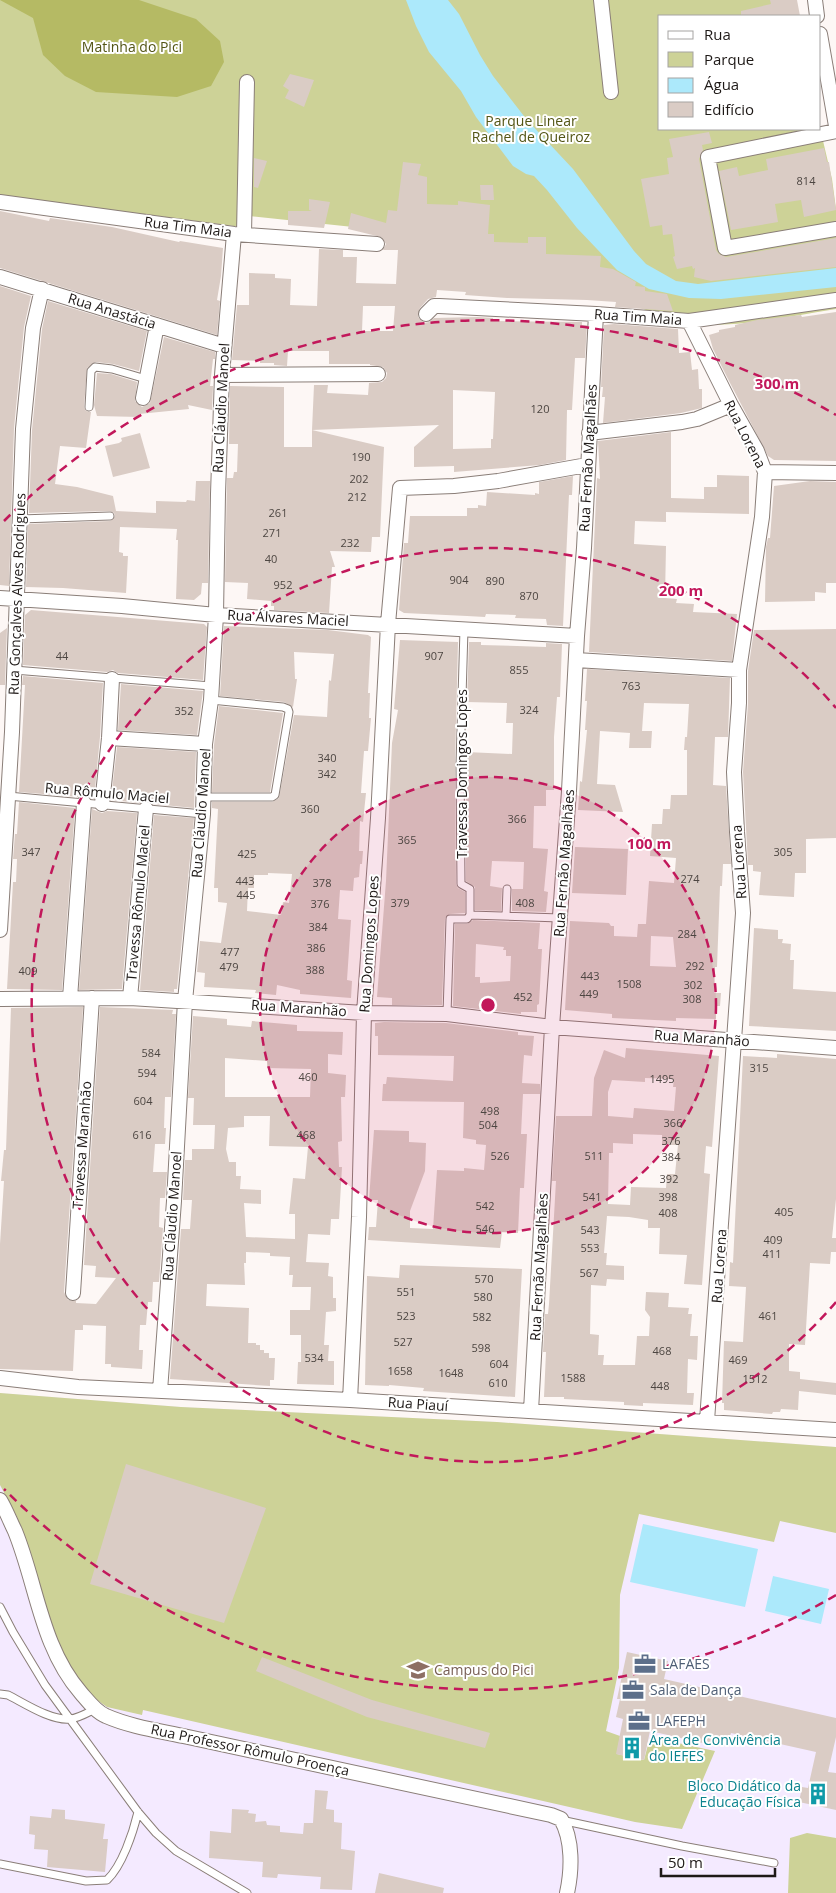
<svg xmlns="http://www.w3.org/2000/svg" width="836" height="1893" font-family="'Open Sans',sans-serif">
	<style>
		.education { fill: #f4eaff }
		.green { fill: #cdd297 }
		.forest { fill: #b5ba64 }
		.water { fill: #ace9fb }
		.building { fill: #daccc5; fill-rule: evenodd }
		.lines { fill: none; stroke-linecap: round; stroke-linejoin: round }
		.service-casing { stroke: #8a7e78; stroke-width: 9 }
		.minor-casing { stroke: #8a7e78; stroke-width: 16 }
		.service { stroke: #fff; stroke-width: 7 }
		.minor { stroke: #fff; stroke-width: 14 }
		.ring { fill: none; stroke: #c2185b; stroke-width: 2.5; stroke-dasharray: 9 6 }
		.labels { text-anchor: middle; stroke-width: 4; stroke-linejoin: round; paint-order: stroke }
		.number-label { font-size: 11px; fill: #4d4642 }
		.park-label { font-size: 14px; fill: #535515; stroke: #fff }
		.street-label { font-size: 14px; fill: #1e1917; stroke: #fff }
		.service-label { font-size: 14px; fill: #4e5e75; stroke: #fff; text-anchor: start }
		.education-label { font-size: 14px; fill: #785e54; stroke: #fff; text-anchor: start }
		.culture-label { font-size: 14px; fill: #0d838f; stroke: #fff; text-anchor: start }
		.centre { fill: #c2185b; stroke: #fff; stroke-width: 2.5 }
		.ring-label { font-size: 15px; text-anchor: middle; font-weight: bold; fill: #c2185b; stroke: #fff; stroke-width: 4; stroke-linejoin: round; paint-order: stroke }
	</style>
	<rect width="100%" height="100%" fill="#fdf7f5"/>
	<path class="education" d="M0,1393l181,14 316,15 339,25v446h-836z"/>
	<path class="green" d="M0,0h796l3,16h-139v113l160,-1 12,51 4,30v100c-51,8 -104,21 -156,14l-223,-85 -217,-23 1,12 -241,-32z
		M0,1393l181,14 316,15 339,25v86l-56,-12 -6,21 -135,-28 -19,81 -1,73 -13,63 14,5 -3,18 27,6 6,-23 65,14 -33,78 -47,-7 -492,-112 -1,5 -35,-8 -10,-7 -16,-16 -23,-39 -34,-108 -7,-20 -17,-32z
		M807,1833l29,5v55h-48l2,-55z"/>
	<path class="forest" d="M0,0h139l57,19 24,22 4,21 -13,24 -34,11 -81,-5 -31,-16 -22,-21 -10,-37z"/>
	<path class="water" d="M406,0h42l11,14 21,41 13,21 34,44 46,49 61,82 12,13 30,17 22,3 138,-16v19l-115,12 -32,-1 -40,-9 -32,-19 -40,-42 -30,-38 -13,-14 -8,-2 -13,-8 -37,-49 -15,-26 -32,-39 -13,-26z
		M643,1524l115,25 -13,58 -115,-25z
		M773,1576l56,13 -8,35 -56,-13z"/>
	<path class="building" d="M770,0h27l3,16h-59v-5l30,-7z
		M290,74l24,6 -10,27 -19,-9 4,-8 -6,-4z
		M709,132l3,11 -10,2 1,5 -4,9 17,91 3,4 7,3 110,-19v29l-125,14 -17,-4 1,-9 -2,1 -1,-3 -15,3 -4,-12 2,-1 -3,-22 -9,1 -1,-10 -12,2 -9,-48 28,-5 -2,-16 6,-1 -4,-18z
		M824,148l3,14h2l7,48 -32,7 -3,-17 -26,4 3,18 -47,8 -12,-59 18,-4 2,9 29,-6 -2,-11z
		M254,158l13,3 -9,27 -4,-1z
		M403,162l18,2 -3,11 9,2v27l31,1v-4l32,4 -2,29h6v8l34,1v-6h18v17l55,2 -1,11 13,2 23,13 -1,4 10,1v4l22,3 6,17 -58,-4 1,-5 -29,-2 -80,-2 -42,-3 1,-3 -29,-2 -1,7 -8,2 -8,9 -2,9 6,6 5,-1 5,-4 44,-1 15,1v3l89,1v3h5l-2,33h-10l-3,52h-5l-1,50 -26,5 -86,7v-6l-40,1v-20l25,-22 -127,5 2,-45h14l-1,8 41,2 1,-12 13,-1 4,-4 1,-5 -4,-6 -13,-2v-1h-41v-13h-41l-1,15 -13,-1v-2h-14v-2l-28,-1 5,-55h12v-32l26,1v4l16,1 -1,26 27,1 2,-57 24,1v7h14l-1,26 40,1 2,-34h-15l3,-6 -5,-7 -33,-8 3,-16 35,10 2,-13 9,1zM363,306h32l-2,25h-31zM453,390l42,2 -2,47h-2v9l-38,1z
		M480,185h13l1,15h-13z
		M309,199l21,3 -6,26 -36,-3v-14h24l-3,-1z
		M0,211l49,10 1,-3 62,9 67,15 1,-1 43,7 -2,28 -4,24 3,1 -3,34 -217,-67z
		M0,286l31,10 -7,31 -10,101 -5,158 -9,-1z
		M48,301l99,30 -8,40 -26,-7 -17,-2 -9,6 -3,39 2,4 5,1 -5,36 -26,-2 -5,38 22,3 36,9 3,15 40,2v-12l30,1 1,-2 8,1 1,-20h14l-2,102h-6l-1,11 -7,6 -18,-1 2,-59h-2l1,-11 -57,-2 -1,25 4,1v3h5l-2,37 -63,-5 -37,-1 2,-63 82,-3 5,-5 -1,-3 -4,-2 -81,2 3,-83 10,-101z
		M836,312v149l-62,-1 -6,-4 -39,-75 -16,-32 -4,-14 10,-3v-2l16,-3v-2l22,-5 44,-5 1,2z
		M614,324l64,5 1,24 11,-1 2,18 6,-1 1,20h3v19l-21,5 -78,10 2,-26h-3l1,-10h-2l3,-62z
		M164,337l51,15v7h-2l-3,27h3l-1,24 -24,-5 1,4 -50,5v3l-42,-1 -3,-11 3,-32 14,1 26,8 -2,19 7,6 8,-4z
		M230,386l54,1v60h28v-17l72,17 -4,90h-8l-1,15 -41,-1 5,16h-3l-3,46 -55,-3v-4h-3v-5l-24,-2 1,-16 -23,-1 2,-104h6l1,-6h3l1,-28h-9z
		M671,432v66l33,1v-12h13v-12l32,1v38l-83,-2v10l-31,-1 -1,23 32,2 -1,52 12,1 -1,4 18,1 -1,8 44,2 -5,47 -143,-9 7,-153 1,-21 3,1 -2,-38z
		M140,433l10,35 -37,9 -8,-31 14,-3 3,-2 -1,-3z
		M573,476l-1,19h-3l-6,131 -16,-1 -1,-6 -31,-1 1,-3 -30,-1 -1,3 -18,-1 -63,-3 -5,-3 5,-67h4l2,-27h57v-8h11v-3l8,1 1,-14 48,3v-2l4,1v-12z
		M810,481l26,1v101h-10v10l-11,-1v9l-50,1 1,-55 2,-9h2l4,-52z
		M31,610l173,14 3,3 -4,53 -85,-7 -5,-3 -6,2 -84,-7 2,-50z
		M224,626l104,4 40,5 3,2 -3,56h2l-1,25h2l-3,33h-4l-3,42h5l-3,29 -3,-1 -1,30h4l-1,13h-2l-1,13 -5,1 -1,13 -13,-1 -2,29 13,1 -4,60 5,1 -1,17 -51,-4v-4l-23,-5 -1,10 -21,-2 1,-3 -52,-3 1,-14 -8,-1 3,-31 21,2 6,-40 -9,-1v-14h-4l4,-79 -6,-1v-6h60l7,-4 15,-83 33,2 2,-37 2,1 3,-27 -40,-2 1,27h2l-4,28 -9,-5 -64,-6zM268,873l24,1 -3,29 -6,-1 -2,13 -34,-4 1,-23h6v-13h14z
		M7,628l-2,57h-5v-52z
		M836,629v209l-30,1v34h-11l-1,24 -35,-2 2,-23 -8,-1v-6h-5l-5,-93 5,-68v-33l6,-41z
		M400,640l58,2 -3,123 1,119 2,4 7,4v21l-15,1 -5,4 -3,87h-50v-7l-15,-1 9,-116 6,-138 6,-33 -4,-1z
		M469,642h12v3l36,1 29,1v-4l16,1 -2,53h-3l-3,40v53h-8v16h-12l-1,42 15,1 -4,42 4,1 -2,20 -34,-1v-22h11l1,-27 -32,-1 -2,25 12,2 -1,23 -26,-1v-23l-9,-6v-129l46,2 1,-31h-7l1,-20 -40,-1z
		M587,669l143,9 -2,59h-13l-2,48 13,1 5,78h-8l-1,22h-2l-3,81h-2l-1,26h7l-1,13h-4v13l-40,-1v3l-64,-3v-4l-47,-4 5,-89 39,2 2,3h3v10l23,1 1,-13h8l3,-43 25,2 2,-25 -26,-2 2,-32h10l1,-15h7l1,-14h16v-45h-3l1,-13h2l2,-33 -45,-1 -2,28h10l-1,17h-22l1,-15 -30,-2 -3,53 18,1 8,27 -45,-2 2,-29 2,1 5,-52h-2l2,-29h-2zM651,936l22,1 3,30 -26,-1z
		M23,676l80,7 -3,54 -6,62 -9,-5 -7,3 -59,-5 6,-107h-3z
		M121,684l82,7 -6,44 -79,-5z
		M219,706l64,7 -13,79h-58l2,-47z
		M117,747l79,5 -2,56 -41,-4 -7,-4 -6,3 -29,-3z
		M19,802l56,6 -13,182 -55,-1 6,-107h3l1,-23h-4l2,-25h2z
		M92,809l10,4 5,-2 30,2 -15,176 -43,1z
		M154,815l40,3 -17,171h-3v3l-34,-2z
		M575,847l53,2 -2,46 -54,-2z
		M473,920l67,3 -2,26h4l-3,55 -2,1v7h-16v2l-68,-8 2,-82h12zM476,944l28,3 -1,3h3v6h5l-1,25 -30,2v-6h-5z
		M754,928l24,2v9h5l-1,4 9,1 -1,16h4l-1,29 43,3v39l-87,-5z
		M83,1007l-19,285 4,8 8,1v2l20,1 20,-26 -21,-1 1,-11 -12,-1 16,-258 73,3 -1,4h4l-5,83h-6l-1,31h2l-1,16h-10l-2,28h14l-2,26h-5l-1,29 4,1 -4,54h-6l-1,20h-4l-2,23h-6l-1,25h4l-1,19 -31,-2v-3h-6l1,-38 -23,-1v5h-8l-2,41 -73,-2v-125l4,-63h-3l3,-31h2l5,-142z
		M193,1016l34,3v6l24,2 1,-6 45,4v6l46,1 -1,23 -14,-1v19l18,2 -1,22h-4l1,44 -4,1 1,25h3l-3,52h-8l-1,16 -22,-1 -2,28 23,1 -1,13 5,1v21h3v13l-10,1 -2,33h5l-1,16h6v24l-37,-1 1,-22h3v-27h-11v-25h20l1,-23h-19l1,-12h-4l1,-18 -20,-1v-3l-24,-1v11h-2l1,22 -38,-1 -1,22 43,2 -1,35h8v2h4v5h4v3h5v5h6l-1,22h-4v6l-100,-7 11,-150h9l2,-29h-9l2,-40h7v-11h22l1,-24h-22l1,-27h-6zM225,1058l42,3v7l44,1 -1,28h-85zM244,1116h26l-1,30 39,1 -3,32 -12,-1 -4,36h6v25l-49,-2 -2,-34 17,1v-14l-21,-1 1,-13h-5v-14h-7l-3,-13 2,-21 16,-1z
		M384,1022l62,1 72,9v3l16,1 -2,20 -8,-1 -2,28 18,1v10h-17l-2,40h6l-3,54h-4l-2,45 -16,-1 -2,16 -132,-8 1,-13h7l2,-27h-9l5,-70 35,1v11l17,1 -1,28 -15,40v17l23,1 4,-59 27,1v-3l20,2 2,-25 -10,-1v-4l-13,-2 1,-36 -82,-1 1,-17h3l1,-7 66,4 1,-25 -76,-1v-19h-3v-13z
		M626,1048l93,8 -7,91 -6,-1 -2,27 6,1 -8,111 -18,-1 3,-29 -28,-1 1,-26h-12v-8l-19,-3 -22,-1 -3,37h3l-1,12 18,1v14l-17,-1 -1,7 -15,-1 -1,49 9,1 -1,20h6l-1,10h32l2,-29h12l1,-19 -5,-7 1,-18 23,1 -1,14 21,1 -1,6h4l-2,22h8l-1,24 -9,-1 -1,34h7l-1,12 -50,-2v3l-19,-1v-3l-60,-3v-2h-20l2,-45h-3l2,-38h3l1,-10 7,-123h-4l4,-65h36l2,-38 10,-28 21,8zM645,1078l29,1 -1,8h3l-2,24 -40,-3 -1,10 -25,-2v-24l4,-12 33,2zM633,1134l29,1v10h16l-3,29h-8l-1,14 -35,-1 -1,18 -22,-1 1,-51h4v-10l20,1z
		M777,1054l59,5v140l-4,39h4v14h-5l-1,12 -20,-1 -5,82 -16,-1v27l11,1v7l36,4v12l-37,-4 -1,19 -17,-1 -1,3h-7l-1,2 -48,-4v-7h-2l2,-62 19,1 3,-55 -17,-1 1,-24 3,1 10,-207 34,2z
		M400,1265l122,4 -7,128 -92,-6 1,-3 -35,-3v1l-24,-1 2,-109 32,2z
		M126,1464l140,44 -42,115 -134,-39z
		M627,1652l41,9 -4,18 172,39v19l-8,35 8,1v37l-37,-8 3,-15 6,1 8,-36 -85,-19 -3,10 -9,-2 -3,5 -66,-15 -6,29 -28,-6 7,-35 -7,-2 4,-18h-3z
		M262,1657l110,43 118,33 -5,15 -118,-31 -111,-46z
		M315,1790l13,1 -2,18 8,1v12l8,1 -1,26 14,2 -3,39 -32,-1 1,-12 -43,-3 -1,4 -15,-1 1,-15 -54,-4 1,-27 21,2 1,-24 17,1 -1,3 8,1 -1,8 11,-1 1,4 13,1v6l23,2 1,-11h9z
		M52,1809l13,1v9l40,5 -2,15h5l-3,33 -58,-5 1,-17 -14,-1 1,-14 -6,-1 1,-18 21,2z
		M379,1873l65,15 -1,5h-68z"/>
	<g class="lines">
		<g class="service-casing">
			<path id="service" d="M89,407l2,-36 4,-4 17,2 34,10
				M20,519l90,-3
				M14,670l197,16
				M8,796l195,18
				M203,797h69l3,-2 14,-83 -1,-3 -5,-2 -72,-7
				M470,915l90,3
				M506,916l1,-27
				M447,1014l3,-95h17l3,-4v-26l-9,-5 -1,-119 4,-136
				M0,1607l13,25 32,53 93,127 18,21 20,18 71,42
				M0,1694l8,1c16,8 43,26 62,24 9,-1 17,-6 25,-10
				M561,1820l121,26 92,17
				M0,1864l86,17 21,-1c15,-14 26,-47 31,-68"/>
		</g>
		<g class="minor-casing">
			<path id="minor" d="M601,0l10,92
				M815,0l2,16
				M820,34l16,92
				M836,131l-128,26 17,91 111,-19
				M0,202l234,32 143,10
				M244,234l3,-152
				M0,277l224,69
				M426,314l8,-8h5l157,8 93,7 147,-21
				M689,321l42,84 26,46 8,21 -3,45 -23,153v33l-5,69 3,60 6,81 -36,508
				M222,375l156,-1
				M143,398l14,-73
				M589,433l93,-11 15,-3 34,-14
				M765,472l71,1
				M0,598l122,8 94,9 361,21
				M576,660l163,10
				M109,738l96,6
				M102,804l7,-66 3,-59
				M0,930l12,-198 11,-303 10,-101 9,-39
				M70,998l14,-195
				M130,998c6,-63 10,-126 16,-189
				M0,999l130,-1 234,15 83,1 105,13 284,21
				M73,1293l19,-295
				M0,1378l78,9 272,13 486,30
				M160,1391l14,-190 11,-200 18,-187 2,-70 6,-44 5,-85 2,-121 4,-119 12,-141
				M350,1400l9,-183 5,-204 14,-195 10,-194 12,-136 54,-2 44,-5 89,-16
				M531,1411l21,-384 17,-236 8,-155 7,-88 12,-234
				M0,1500c6,10 10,21 15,31 22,54 26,116 66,162 7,8 15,19 25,23 25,11 55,15 82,21l363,78 10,4c12,21 11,51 6,74"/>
		</g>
		<use href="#service" class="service"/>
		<use href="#minor" class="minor"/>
	</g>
	<circle cx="488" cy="1005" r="228" fill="#c2185b" fill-opacity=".12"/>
	<g class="ring">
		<circle cx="488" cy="1005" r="228"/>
		<path d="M836 1302A457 457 0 1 1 836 708"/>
		<path d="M836 1595A685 685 0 0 1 4 1489M4 521A685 685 0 0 1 836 415"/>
	</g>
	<defs>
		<g id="office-bare" transform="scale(1.725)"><path d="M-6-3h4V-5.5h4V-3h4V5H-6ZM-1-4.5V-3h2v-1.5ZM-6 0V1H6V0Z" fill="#5c6f8a" stroke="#fff" stroke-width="2.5" paint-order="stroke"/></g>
		<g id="university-bare" transform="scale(1.725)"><path d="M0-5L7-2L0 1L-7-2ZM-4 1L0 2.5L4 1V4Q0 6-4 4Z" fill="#8d6e63" stroke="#fff" stroke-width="2.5" paint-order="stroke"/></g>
		<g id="building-bare" transform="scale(1.725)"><path d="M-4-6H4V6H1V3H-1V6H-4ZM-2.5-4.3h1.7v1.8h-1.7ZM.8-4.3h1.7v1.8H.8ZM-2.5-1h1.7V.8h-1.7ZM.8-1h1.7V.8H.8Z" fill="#0f9aa8" stroke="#fff" stroke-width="2.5" paint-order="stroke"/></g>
	</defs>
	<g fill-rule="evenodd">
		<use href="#office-bare" x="645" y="1664"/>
		<use href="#university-bare" x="418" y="1670"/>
		<use href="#office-bare" x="633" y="1690"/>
		<use href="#office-bare" x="639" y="1721"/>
		<use href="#building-bare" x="632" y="1748"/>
		<use href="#building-bare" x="818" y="1794"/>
	</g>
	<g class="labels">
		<g class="number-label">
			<text x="806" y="185">814</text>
			<text x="540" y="413">120</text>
			<text x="361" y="461">190</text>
			<text x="359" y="483">202</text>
			<text x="357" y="501">212</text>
			<text x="278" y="517">261</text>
			<text x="272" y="537">271</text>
			<text x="350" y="547">232</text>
			<text x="271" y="563">40</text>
			<text x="459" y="584">904</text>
			<text x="495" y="585">890</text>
			<text x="283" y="589">952</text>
			<text x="529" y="600">870</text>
			<text x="62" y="660">44</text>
			<text x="434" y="660">907</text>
			<text x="519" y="674">855</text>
			<text x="631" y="690">763</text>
			<text x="529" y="714">324</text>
			<text x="184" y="715">352</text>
			<text x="327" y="762">340</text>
			<text x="327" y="778">342</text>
			<text x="310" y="813">360</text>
			<text x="517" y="823">366</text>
			<text x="407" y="844">365</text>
			<text x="31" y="856">347</text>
			<text x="783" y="856">305</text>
			<text x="247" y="858">425</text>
			<text x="690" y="883">274</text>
			<text x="245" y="885">443</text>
			<text x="322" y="887">378</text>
			<text x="246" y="899">445</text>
			<text x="400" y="907">379</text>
			<text x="525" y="907">408</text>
			<text x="320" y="908">376</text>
			<text x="318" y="931">384</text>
			<text x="687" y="938">284</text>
			<text x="316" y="952">386</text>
			<text x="230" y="956">477</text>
			<text x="695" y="970">292</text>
			<text x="229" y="971">479</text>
			<text x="315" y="974">388</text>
			<text x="28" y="975">409</text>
			<text x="590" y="980">443</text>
			<text x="629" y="988">1508</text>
			<text x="693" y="989">302</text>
			<text x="589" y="998">449</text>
			<text x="523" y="1001">452</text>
			<text x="692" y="1003">308</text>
			<text x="151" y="1057">584</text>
			<text x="759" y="1072">315</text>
			<text x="147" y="1077">594</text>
			<text x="308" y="1081">460</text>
			<text x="662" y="1083">1495</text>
			<text x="143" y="1105">604</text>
			<text x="490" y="1115">498</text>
			<text x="673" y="1127">366</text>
			<text x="488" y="1129">504</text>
			<text x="142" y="1139">616</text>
			<text x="306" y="1139">468</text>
			<text x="671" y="1145">376</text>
			<text x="500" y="1160">526</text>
			<text x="594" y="1160">511</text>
			<text x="671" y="1161">384</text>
			<text x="669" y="1183">392</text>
			<text x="592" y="1201">541</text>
			<text x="668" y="1201">398</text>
			<text x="485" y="1210">542</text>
			<text x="784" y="1216">405</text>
			<text x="668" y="1217">408</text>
			<text x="485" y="1233">546</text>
			<text x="590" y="1234">543</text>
			<text x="773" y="1244">409</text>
			<text x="590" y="1252">553</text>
			<text x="772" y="1258">411</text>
			<text x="589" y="1277">567</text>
			<text x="484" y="1283">570</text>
			<text x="406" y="1296">551</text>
			<text x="483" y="1301">580</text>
			<text x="406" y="1320">523</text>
			<text x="768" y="1320">461</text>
			<text x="482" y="1321">582</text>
			<text x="403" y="1346">527</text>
			<text x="481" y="1352">598</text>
			<text x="662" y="1355">468</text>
			<text x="314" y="1362">534</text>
			<text x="738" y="1364">469</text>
			<text x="499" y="1368">604</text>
			<text x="400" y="1375">1658</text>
			<text x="451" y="1377">1648</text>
			<text x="573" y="1382">1588</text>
			<text x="755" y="1383">1512</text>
			<text x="498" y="1387">610</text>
			<text x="660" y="1390">448</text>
		</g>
		<g class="park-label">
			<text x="132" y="52">Matinha do Pici</text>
			<text x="531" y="126">Parque Linear<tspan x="531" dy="16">Rachel de Queiroz</tspan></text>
		</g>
		<g class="street-label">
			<text transform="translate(188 227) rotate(7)" y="5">Rua Tim Maia</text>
			<text transform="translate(112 311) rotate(17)" y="5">Rua Anastácia</text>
			<text transform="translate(638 317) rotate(4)" y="5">Rua Tim Maia</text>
			<text transform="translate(221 408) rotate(-87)" y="5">Rua Cláudio Manoel</text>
			<text transform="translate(745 434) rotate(63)" y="5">Rua Lorena</text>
			<text transform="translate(588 458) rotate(-87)" y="5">Rua Fernão Magalhães</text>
			<text transform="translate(17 594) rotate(-88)" y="5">Rua Gonçalves Alves Rodrigues</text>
			<text transform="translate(288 618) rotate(3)" y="5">Rua Álvares Maciel</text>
			<text transform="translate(462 774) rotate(-90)" y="5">Travessa Domingos Lopes</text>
			<text transform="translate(107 793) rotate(5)" y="5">Rua Rômulo Maciel</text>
			<text transform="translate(201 813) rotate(-86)" y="5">Rua Cláudio Manoel</text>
			<text transform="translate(739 862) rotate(-94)" y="5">Rua Lorena</text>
			<text transform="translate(564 863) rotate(-86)" y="5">Rua Fernão Magalhães</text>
			<text transform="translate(138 903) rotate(-85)" y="5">Travessa Rômulo Maciel</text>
			<text transform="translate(369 944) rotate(-86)" y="5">Rua Domingos Lopes</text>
			<text transform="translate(299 1008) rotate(4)" y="5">Rua Maranhão</text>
			<text transform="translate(702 1038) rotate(4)" y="5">Rua Maranhão</text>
			<text transform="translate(82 1145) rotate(-86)" y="5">Travessa Maranhão</text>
			<text transform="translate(172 1216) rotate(-86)" y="5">Rua Cláudio Manoel</text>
			<text transform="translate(719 1266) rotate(-86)" y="5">Rua Lorena</text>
			<text transform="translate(539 1267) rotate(-87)" y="5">Rua Fernão Magalhães</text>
			<text transform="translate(418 1404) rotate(4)" y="5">Rua Piauí</text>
			<text transform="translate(250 1750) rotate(12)" y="5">Rua Professor Rômulo Proença</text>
		</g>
		<g class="service-label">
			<text x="662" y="1669">LAFAES</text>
			<text x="650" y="1695">Sala de Dança</text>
			<text x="656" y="1726">LAFEPH</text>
		</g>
		<g class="education-label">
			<text x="434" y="1675">Campus do Pici</text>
		</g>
		<g class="culture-label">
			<text x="649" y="1745">Área de Convivência<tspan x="649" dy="16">do IEFES</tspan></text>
			<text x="801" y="1791" text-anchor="end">Bloco Didático da<tspan x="801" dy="16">Educação Física</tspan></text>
		</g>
	</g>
	<circle cx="488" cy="1005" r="8" class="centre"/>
	<g class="ring-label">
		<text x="777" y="389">300 m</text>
		<text x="681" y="596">200 m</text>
		<text x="649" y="849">100 m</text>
	</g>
	<rect x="658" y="15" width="162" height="115" fill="#ffffff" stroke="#a5a3a2"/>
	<rect x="668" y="31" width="25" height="8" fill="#ffffff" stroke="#a5a3a2"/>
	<text x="704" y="40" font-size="15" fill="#1e1917">Rua</text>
	<rect x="668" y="52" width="25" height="15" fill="#cdd297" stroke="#a5a3a2"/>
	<text x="704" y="65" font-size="15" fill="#1e1917">Parque</text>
	<rect x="668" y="78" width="25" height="15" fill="#ace9fb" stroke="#a5a3a2"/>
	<text x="704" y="90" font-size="15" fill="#1e1917">Água</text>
	<rect x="668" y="102" width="25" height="15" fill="#daccc5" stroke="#a5a3a2"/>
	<text x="704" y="115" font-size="15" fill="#1e1917">Edifício</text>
	<path d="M661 1868v8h114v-8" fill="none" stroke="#1e1917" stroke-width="2.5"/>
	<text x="668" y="1868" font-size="15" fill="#1e1917" stroke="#ffffff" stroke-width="4" paint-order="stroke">50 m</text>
</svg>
